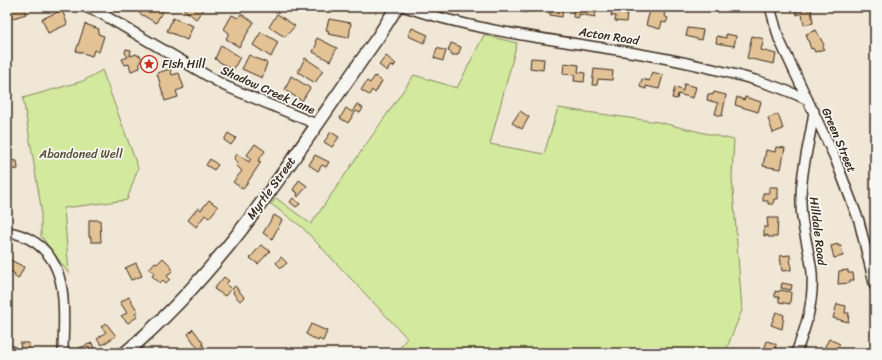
<svg xmlns="http://www.w3.org/2000/svg" width="882" height="360" font-family="Sriracha,sans-serif">
	<style>
		.green { fill: #d2e99e; stroke: #868a5e }
		.building { fill: #e3c396; stroke: #3b2a1e }
		.lines { fill: none; stroke-linecap: round; stroke-linejoin: round }
		.minor-casing { stroke: #3b2a1e; stroke-width: 12 }
		.tertiary-casing { stroke: #3b2a1e; stroke-width: 15 }
		.minor { stroke: #f6f6f2; stroke-width: 9 }
		.tertiary { stroke: #f6f6f2; stroke-width: 12 }
		.labels { text-anchor: middle; stroke-width: 3.5; stroke-linejoin: round; paint-order: stroke }
		.street-label { font-size: 12px; fill: #3b2a1e; stroke: #f6f6f2 }
		.poi-label { font-size: 12px; fill: #3b2a1e; stroke: #f6f6f2; text-anchor: start }
		.park-label { font-size: 12px; fill: #595038; stroke: #f6f6f2 }
	</style>
	<rect width="100%" height="100%" fill="#f0e7d6"/>
	<filter id="ink" filterUnits="userSpaceOnUse"><feTurbulence type="fractalNoise" baseFrequency=".025" numOctaves="2"/><feDisplacementMap in="SourceGraphic" scale="8" xChannelSelector="R" yChannelSelector="G"/><feConvolveMatrix kernelMatrix="1 2 1 2 8 2 1 2 1" color-interpolation-filters="sRGB"/></filter>
	<g filter="url(#ink)">
		<path class="green" d="M484,35l33,8 -27,101 54,10 14,-46 100,14 76,18 -2,37 10,133 -17,43h-329l11,-15 -105,-111 -31,-23 5,-6 35,26 103,-149 43,13z
			M102,70l36,98 -11,32 -63,8 5,66 -28,-38v-29l-18,-109 60,-17z"/>
		<path class="building" d="M7,7h17l2,7 -19,6z
			M142,7h16l5,3 -7,13 -17,-10z
			M181,7h24l-9,12z
			M515,7h13l-2,6 -11,-3z
			M541,7h22l-1,10 -12,-2v-5l-9,-1z
			M574,7h22l-1,10 -16,-3v4l-6,-1z
			M651,7l14,4 -1,5 4,2 -2,5 -4,-1 -2,7 -14,-4z
			M795,7h12v3l4,-1 2,14 -9,2 -2,-12 -5,2z
			M62,10l5,13 -1,2 -18,8 -6,-14z
			M612,11l15,2 -1,9 -11,-1 1,-5h-5z
			M241,14l13,8 -15,25 -13,-8 3,-6 -5,-4 8,-14 6,3z
			M277,14l18,12 -10,11 -16,-10z
			M173,18l20,8 -6,14 -20,-9z
			M329,19l22,4 -2,15 -21,-4 1,-3 -3,-1z
			M85,24l14,5 -1,5 6,2 -5,16 -5,-2 -2,6 -16,-5z
			M412,28l16,7 -4,8 -16,-7z
			M688,28l15,2 -2,10 -15,-4z
			M816,30l8,15 -1,1 1,3 -9,3 -2,-4 -2,1 -5,-15z
			M261,32l17,10 -7,15 -18,-12z
			M726,34l10,2 -2,10 -18,-3 1,-7 9,2z
			M752,36l12,3 -3,11 15,4 -2,10 -27,-6z
			M317,38l20,10 -7,13 -17,-9 4,-9 -2,-1z
			M451,43l10,4 -3,8h-7l1,-2 -4,-2z
			M221,45l19,12 -7,13 -18,-11z
			M437,48l9,3 -3,10 -9,-3z
			M126,49l5,1 -1,6 7,-2 1,2 2,-1 2,5 -2,1v7l-9,3 -2,-7 -4,1 -3,-6 6,-2 -3,-4z
			M249,55l18,8 -5,15 -20,-9z
			M386,56l10,8 -3,3 -2,-2 -4,6 -8,-6z
			M305,58l18,12 -8,13 -17,-11z
			M531,58l13,1 -1,11 -13,-2z
			M564,63l15,2 -1,7 7,1 -1,9 -10,-1 1,-6 -12,-1z
			M170,69l2,6 7,-2 5,15 -8,3 2,6 -13,4 -8,-28z
			M594,69l19,2 -1,9 -14,-1 -1,6h-5z
			M652,72l11,3 -4,14 -13,-3v3l-6,-2 2,-8 7,2z
			M291,76l19,12 -8,13 -17,-11z
			M375,76l7,5 -7,12 -3,-3 -3,5 -8,-5 6,-9 3,2z
			M684,84l12,3 -3,11 -15,-4 -1,5 -5,-1 3,-11 8,4z
			M714,92l12,3 -4,21 -7,-2 3,-11 -11,-3 1,-6 5,1z
			M737,97l7,3 1,-3 16,5 -3,10 -23,-7z
			M357,104l6,4 -3,5 -4,-2 -8,12 -8,-5 6,-10 6,4z
			M520,111l9,6 -7,12 -10,-6z
			M778,114l5,15 -10,4 -5,-15z
			M331,132l8,5 -7,10 -8,-5z
			M228,133l8,5 -5,7 -7,-5z
			M255,144l10,7 -7,10 3,1 -18,27 -10,-7 9,-11 -6,-6 2,-3 -4,-3 3,-5 12,8 2,-4 -4,-3z
			M776,147l9,1 -4,21 -18,-3 3,-16 9,2z
			M315,155l14,7 -3,5 -4,-2 -4,6 -9,-6z
			M210,159l8,6 -4,5 -8,-5z
			M7,160l10,1 1,8 -11,1z
			M299,180l8,6 -9,11 -1,-2 1,-2 -5,-3z
			M769,187h9v12h-4l-1,5h-5v-3h-5v-8h6z
			M293,198l7,6 -4,3 -6,-5z
			M209,200l9,7 -9,11 -4,-3 -9,12 -8,-7 10,-12 3,2z
			M274,215l8,5 -10,19 -9,-6z
			M767,218h11l-1,19h-9v-2l-4,1v-9h4z
			M89,220h11l1,22h-10v-5h-2z
			M838,244v2h3l2,10 -9,2 -3,-12z
			M261,245l9,6 -12,13 -8,-6z
			M790,255l1,15 -9,1 -2,-15z
			M281,257l6,6 -6,5 -5,-5z
			M7,258l17,9 -6,12 -4,-3 1,-2 -8,-5z
			M163,258l9,9 -1,1 2,2 -6,6 3,3 -4,4 -3,-3 -3,3 -8,-7 3,-3 -6,-4 6,-7 2,2z
			M136,263l6,13 -11,4 -6,-12z
			M848,270v3h5l1,7h-4v3l-12,1 1,-13z
			M224,277l5,4 -3,3 5,5 -6,7 -11,-7z
			M782,283l10,2 -1,5 -10,-2z
			M235,286l9,11 -4,4 -7,-8 1,-2 -2,-2z
			M780,290l11,2 -1,12 -11,-2v-5h-4v-6l4,1z
			M129,297l9,15 -3,1 2,4 -9,6 -7,-7 6,-3 -7,-11z
			M837,304l9,2 -1,7h4l-1,9 -15,-4z
			M776,312l8,3 -2,14 -11,-4z
			M106,323l10,13 -14,9 -5,-6 9,-7 -5,-5z
			M311,324l16,7 -4,10 -4,-2 -1,2 -12,-7z
			M193,329l10,14 -1,1 2,2 -5,4 -11,-16z
			M829,339l11,5 -2,3h-2l3,2 -1,2 3,2 -19,-1z
			M767,341l9,3 -1,9h-12z
			M20,343h9v10h-22v-7h8v5l6,-1z
			M92,343l3,9 -14,1 -2,-5z"/>
		<g class="lines">
			<g class="minor-casing">
				<path id="minor" d="M85,7l17,7 123,72 91,38
					M405,7c100,34 206,36 308,62 33,8 64,16 95,31
					M770,7l9,32 56,119 24,63 16,66
					M7,232c11,1 20,5 29,11 35,25 27,73 27,110
					M796,353c10,-26 18,-51 16,-80 -2,-23 -11,-45 -11,-69 -1,-31 9,-62 13,-93"/>
			</g>
			<g class="tertiary-casing">
				<path id="tertiary" d="M125,353c104,-87 175,-207 253,-316l19,-30"/>
			</g>
			<use href="#minor" class="minor"/>
			<use href="#tertiary" class="tertiary"/>
		</g>
	</g>
	<defs>
		<g id="sight-ring" transform="scale(0.9)"><circle r="9.5" fill="#f6f6f2" stroke="#c8321e" stroke-width="1.5"/><path d="M0-6L1.8-2.2L6-1.7L2.9 1.2L3.7 5.4L0 3.3L-3.7 5.4L-2.9 1.2L-6-1.7L-1.8-2.2Z" fill="#c8321e"/></g>
	</defs>
	<g fill-rule="evenodd">
		<use href="#sight-ring" x="149" y="64"/>
	</g>
	<g class="labels">
		<g class="street-label">
			<text transform="translate(609 36) rotate(9)" y="4">Acton Road</text>
			<text transform="translate(268 90) rotate(24)" y="4">Shadow Creek Lane</text>
			<text transform="translate(839 140) rotate(67)" y="4">Green Street</text>
			<text transform="translate(271 188) rotate(-54)" y="4">Myrtle Street</text>
			<text transform="translate(818 231) rotate(83)" y="4">Hilldale Road</text>
		</g>
		<g class="poi-label">
			<text x="162" y="68">Fish Hill</text>
		</g>
		<g class="park-label">
			<text x="81" y="158">Abandoned Well</text>
		</g>
	</g>
	<rect width="882" height="360" fill="none" stroke="#f6f6f2" stroke-width="24"/>
	<rect x="12" y="12" width="858" height="336" fill="none" stroke="#3b2a1e" stroke-width="1.5" filter="url(#ink)"/>
</svg>
